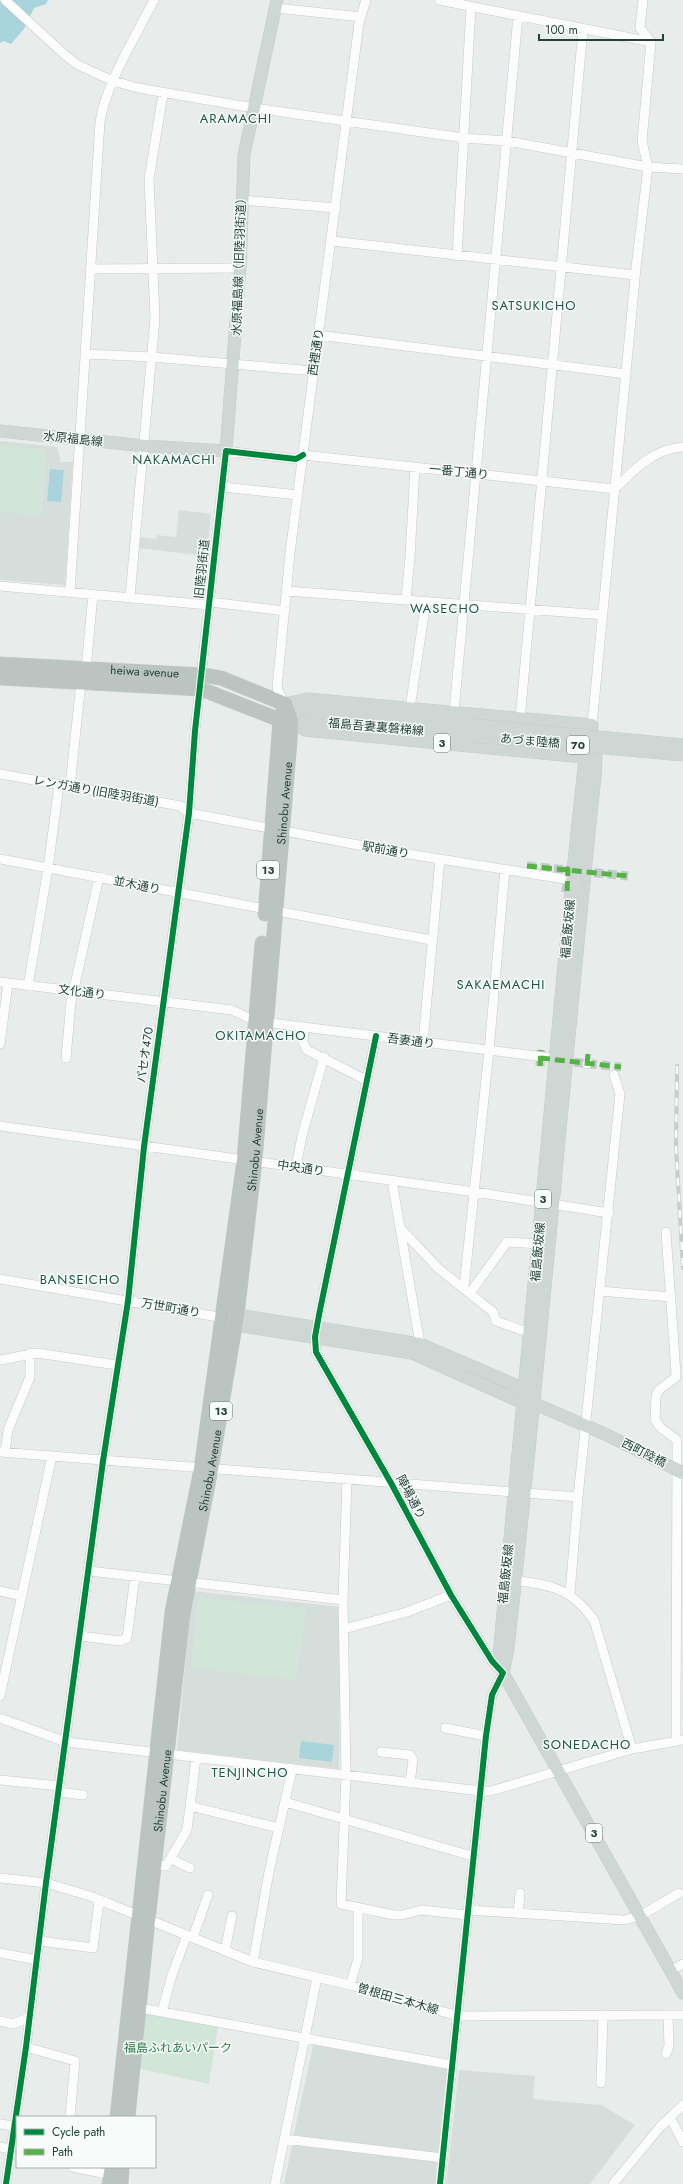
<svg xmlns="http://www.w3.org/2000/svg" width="683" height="2184" font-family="Jost,'Noto Sans JP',sans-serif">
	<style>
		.built { fill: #d6dedb }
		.green { fill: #d1e6d8 }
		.water { fill: #a9d4db }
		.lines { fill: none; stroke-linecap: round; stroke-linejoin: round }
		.minor-tunnel { stroke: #c1cbc8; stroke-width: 9; stroke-dasharray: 9 4.5; stroke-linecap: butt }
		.minor-casing { stroke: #c5cac8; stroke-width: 10 }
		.major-casing { stroke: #c3ccc9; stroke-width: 13 }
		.highway-casing { stroke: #c3ccc9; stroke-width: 15 }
		.minor { stroke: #fcfcfc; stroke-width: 9 }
		.major { stroke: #cfd7d5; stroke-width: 12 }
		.highway { stroke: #bcc4c2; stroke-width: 14 }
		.rail-casing { stroke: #c9cdcc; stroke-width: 4 }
		.rail { stroke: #f7fbf9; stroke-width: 2.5; stroke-dasharray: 8; stroke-linecap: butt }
		.major-bridge-casing { stroke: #c3ccc9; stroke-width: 13; stroke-linecap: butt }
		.major-bridge { stroke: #cfd7d5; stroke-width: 12 }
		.quiet { stroke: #55b346; stroke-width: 5; stroke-dasharray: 10 5; stroke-linecap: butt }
		.cycleway-casing { stroke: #f7fbf9; stroke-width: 8 }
		.cycleway { stroke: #00873e; stroke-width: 6 }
		.labels { text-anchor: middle; stroke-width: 3; stroke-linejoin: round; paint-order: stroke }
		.shield { fill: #f7fbf9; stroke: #637a73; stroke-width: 1 }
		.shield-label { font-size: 11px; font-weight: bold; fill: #24423a }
		.street-label { font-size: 12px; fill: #24423a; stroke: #f7fbf9 }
		.park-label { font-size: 12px; fill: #2d7a4b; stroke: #f7fbf9 }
		.neighbourhood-label { font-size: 13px; letter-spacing: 1px; fill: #1f5548; stroke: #f7fbf9 }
	</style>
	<rect width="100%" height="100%" fill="#e8edeb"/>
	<path class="built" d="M0,441l57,6 4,15h12l-8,123 -65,-5z
		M179,510l32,4 -4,42 -69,-8 1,-11 17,2 1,-4 19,2z
		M192,1591l149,16 -2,162 -162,-19z
		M314,2042l133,25 -9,84 -2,2 -143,-15z
		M459,2070l76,6 -2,23 68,6 34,20 -45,59h-144z
		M292,2145l143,16 2,1 -2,22h-151z"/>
	<path class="green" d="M0,445l46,5 -4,66 -42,-4z
		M198,1597l108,12 -10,71 -105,-12z
		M146,2013l72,14 -9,57 -69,-15z"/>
	<path class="water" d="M0,0h48l-2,4 -12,4 -10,21 -13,15 -8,-3 -3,2z
		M50,469l14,1 -3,32 -14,-1z
		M301,1741l33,4 -2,17 -33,-4z"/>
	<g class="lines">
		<path class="minor-tunnel" d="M527,866l101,10
			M562,887l5,1
			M561,1061l60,6
			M540,1066l1,-16"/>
		<g class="minor-casing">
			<path id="minor" d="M5,0l60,55 13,10 35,16 25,7 116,20 210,30 43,3 141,26 35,2
				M439,0l212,42
				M276,8l85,9
				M241,200l95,8
				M332,241l303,34
				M457,256l14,-249
				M90,269l150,-1
				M318,335l308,39
				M85,354l67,3 161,14
				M303,455l312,34
				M222,487l76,8
				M615,489c19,-20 39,-40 68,-42
				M0,586l209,19
				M287,591l316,24
				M70,592l30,-470c6,-39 36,-86 54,-122
				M130,597l25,-279 -6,-139 14,-85
				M406,599l4,-42 5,-90
				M210,602l75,9
				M86,669l7,-75
				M285,704l-8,-16 13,-135 69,-530 7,-23
				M410,708l16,-107
				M454,712l64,-696
				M520,719l63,-690
				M592,725l44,-457 12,-101 -6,-26 9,-99 -11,-14 3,-28
				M0,774l181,32 8,7
				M70,786l11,-104
				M189,813l201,38 187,30
				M0,859l431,81
				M0,982l232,28 23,11 305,38
				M28,986l20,-118 11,-83
				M304,1028l-1,14 4,8 59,30
				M376,1036l-57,279 -4,22 1,15 75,131 60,112 41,66 11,12 -11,22 -6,41 -46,448
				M423,1042l17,-183
				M0,1044l8,-61
				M66,1058l5,-56 28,-125
				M587,1064l1,-1
				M0,1126l475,66 134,21
				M296,1167l6,-31 22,-79
				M392,1181l28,163
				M402,1230l37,39 54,43 3,9 34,12
				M666,1232l10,142v3l-17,13 -3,6 -1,24 6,8 16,12 -1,301
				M0,1279l224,39
				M464,1287l25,-236 16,-182
				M599,1291l72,6
				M470,1293l37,-51 32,2
				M0,1360l37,-7 80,12
				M0,1452l578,45
				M5,1452l3,-22 22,-53v-24
				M347,1480l-4,120 3,176 -5,128 53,11h8l19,-5 46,5
				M89,1571l89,10
				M511,1579c40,8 56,5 83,41l38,129
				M188,1582l155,18
				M0,1591l22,5
				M570,1593l8,-96 42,-403 -6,-19
				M344,1629l63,-17 44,-17
				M80,1636l40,5 7,-3 8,-62
				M0,1696l52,-240
				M0,1718l66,24 415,49h10l141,-42 51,-9
				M445,1728l41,8
				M381,1752l29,3 3,5 -3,23
				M0,1780l59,6
				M58,1792l25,3
				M285,1802l187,54
				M190,1806l89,22
				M171,1859l19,9
				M155,1865l11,1 21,-36 9,-72
				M0,1878l46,5 44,13 163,66 97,23 108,31 225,-1
				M468,1910l156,10 16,-4 39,-23
				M518,1914l2,-21
				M193,1937l15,-42
				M40,1941l53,7 6,-47
				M225,1951l7,-35
				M0,1953l37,7
				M253,1962l16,-90 23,-102
				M670,1971l13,-7
				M350,1985l8,-26v-52
				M140,2008l312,57
				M162,2012l10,-37 15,-40
				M0,2021l13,3 17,-7
				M26,2047l49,14 -5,56
				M666,2054l3,-8 -1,-31
				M601,2083l2,-68
				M670,2117l13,25
				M0,2124l14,2
				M284,2139l159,19
				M0,2147l11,2
				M73,2167l38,8
				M6,2184l20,-137 20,-164 57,-422 25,-160 16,-154 45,-334 6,-82 31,-280 70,8 7,-4
				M275,2184l42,-206
				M613,2184l47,-57 23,-22"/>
		</g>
		<g class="major-casing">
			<path id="major" d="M0,431l145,15 81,5 14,-183 4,-113 33,-155
				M285,704l22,-5 285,26
				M288,705l19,5 167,15
				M291,721l14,9 288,28
				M291,721l182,15
				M592,725l-7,32 -13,123 -73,775 4,18 180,320
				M227,1317l10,-2 183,29 105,45 3,5
				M224,1318l12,7 176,28 111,50 12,1 70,30
				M504,1669l4,-21c33,-290 56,-581 87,-872l1,-17 -2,-22"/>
		</g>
		<g class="highway-casing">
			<g id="highway">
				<path id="s1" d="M0,664l203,11 18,3 64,26"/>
				<path d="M0,678l201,11 79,31"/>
				<path d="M265,914l15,-194 5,-16"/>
				<path d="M117,2117l55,-505 29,-143 43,-309 18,-217"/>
				<path id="s2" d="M128,2117l20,-197 35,-306 28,-145 26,-154 18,-154 35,-420 1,-20 -6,-17"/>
				<path d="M109,2184l3,-17"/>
				<path d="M121,2184l1,-17"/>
			</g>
		</g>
		<use href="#minor" class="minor"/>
		<use href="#major" class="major"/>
		<use href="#highway" class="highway"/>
		<g class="rail-casing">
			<path id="rail" d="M677,1066l-1,82 7,120"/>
		</g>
		<use href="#rail" class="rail"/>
		<g class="major-bridge-casing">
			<path id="major-bridge" d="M474,725l209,20
				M473,736l210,19
				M605,1434l78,39"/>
		</g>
		<use href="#major-bridge" class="major-bridge"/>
		<path class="quiet" d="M527,866l101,10
			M565,869h3l-1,24
			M540,1058l81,9
			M587,1064l1,-10
			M540,1066l1,-16"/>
		<g class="cycleway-casing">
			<path id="cycleway" d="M376,1036l-57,279 -4,22 1,15 75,131 60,112 41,66 11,12 -11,22 -6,41 -46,448
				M6,2184l20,-137 20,-164 57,-422 25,-160 16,-154 45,-334 6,-82 31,-280 70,8 7,-4"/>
		</g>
		<use href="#cycleway" class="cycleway"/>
	</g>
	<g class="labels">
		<g class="shield">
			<rect x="434" y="734" width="16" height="18" rx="3"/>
			<rect x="567" y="736" width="22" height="18" rx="3"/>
			<rect x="257" y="861" width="22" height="18" rx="3"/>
			<rect x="535" y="1190" width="16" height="18" rx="3"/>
			<rect x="210" y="1402" width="22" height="18" rx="3"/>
			<rect x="586" y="1824" width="16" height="18" rx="3"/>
		</g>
		<g class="shield-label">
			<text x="442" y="747">3</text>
			<text x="578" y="749">70</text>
			<text x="268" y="874">13</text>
			<text x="543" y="1203">3</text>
			<text x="221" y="1415">13</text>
			<text x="594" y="1837">3</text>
		</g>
		<g class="street-label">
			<text transform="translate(239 264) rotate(-88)" y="4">水原福島線（旧陸羽街道）</text>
			<text transform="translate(316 352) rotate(-82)" y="4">西裡通り</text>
			<text transform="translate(73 439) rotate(6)" y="4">水原福島線</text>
			<text transform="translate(459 472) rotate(6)" y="4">一番丁通り</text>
			<text transform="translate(202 569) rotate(-84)" y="4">旧陸羽街道</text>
			<text dy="4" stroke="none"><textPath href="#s1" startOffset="145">heiwa avenue</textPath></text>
			<text transform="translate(376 727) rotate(5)" y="4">福島吾妻裏磐梯線</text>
			<text transform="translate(530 741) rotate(5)" y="4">あづま陸橋</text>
			<text transform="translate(96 791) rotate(10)" y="4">レンガ通り(旧陸羽街道)</text>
			<text dy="4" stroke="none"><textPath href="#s2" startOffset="1324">Shinobu Avenue</textPath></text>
			<text transform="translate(386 850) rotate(10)" y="4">駅前通り</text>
			<text transform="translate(137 885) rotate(11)" y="4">並木通り</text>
			<text transform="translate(568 929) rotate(-85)" y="4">福島飯坂線</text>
			<text transform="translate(82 992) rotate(7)" y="4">文化通り</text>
			<text transform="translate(411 1041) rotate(7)" y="4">吾妻通り</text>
			<text transform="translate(145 1055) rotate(-82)" y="4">パセオ470</text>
			<text dy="4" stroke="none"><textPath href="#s2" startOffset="976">Shinobu Avenue</textPath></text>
			<text transform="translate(301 1168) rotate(8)" y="4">中央通り</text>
			<text transform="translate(538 1252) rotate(-85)" y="4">福島飯坂線</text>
			<text transform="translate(171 1308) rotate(10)" y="4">万世町通り</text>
			<text transform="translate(644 1453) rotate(27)" y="4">西町陸橋</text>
			<text dy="4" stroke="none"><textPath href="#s2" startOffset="652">Shinobu Avenue</textPath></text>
			<text transform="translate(411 1497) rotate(62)" y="4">陣場通り</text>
			<text transform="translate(506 1574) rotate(-84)" y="4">福島飯坂線</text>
			<text dy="4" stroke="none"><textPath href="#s2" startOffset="328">Shinobu Avenue</textPath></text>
			<text transform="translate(398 1999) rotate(16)" y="4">曽根田三本木線</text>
		</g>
		<g class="park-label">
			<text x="178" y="2052">福島ふれあいパーク</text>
		</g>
		<g class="neighbourhood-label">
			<text x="236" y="123">ARAMACHI</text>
			<text x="534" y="310">SATSUKICHO</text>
			<text x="174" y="464">NAKAMACHI</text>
			<text x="445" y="613">WASECHO</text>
			<text x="501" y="989">SAKAEMACHI</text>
			<text x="261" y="1040">OKITAMACHO</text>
			<text x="80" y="1284">BANSEICHO</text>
			<text x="587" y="1749">SONEDACHO</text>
			<text x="250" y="1777">TENJINCHO</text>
		</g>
	</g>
	<rect x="16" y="2116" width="140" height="52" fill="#f7fbf9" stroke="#a3b1ad"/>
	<rect x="24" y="2129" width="20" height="6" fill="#00873e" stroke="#a3b1ad"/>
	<text x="52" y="2136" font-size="12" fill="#24423a">Cycle path</text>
	<rect x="24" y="2149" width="20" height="6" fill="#55b346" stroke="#a3b1ad"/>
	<text x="52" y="2156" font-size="12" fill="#24423a">Path</text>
	<path d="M539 34v6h124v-6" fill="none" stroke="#24423a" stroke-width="2"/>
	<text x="545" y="34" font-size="12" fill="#24423a" stroke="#f7fbf9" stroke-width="3" paint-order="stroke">100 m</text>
</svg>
